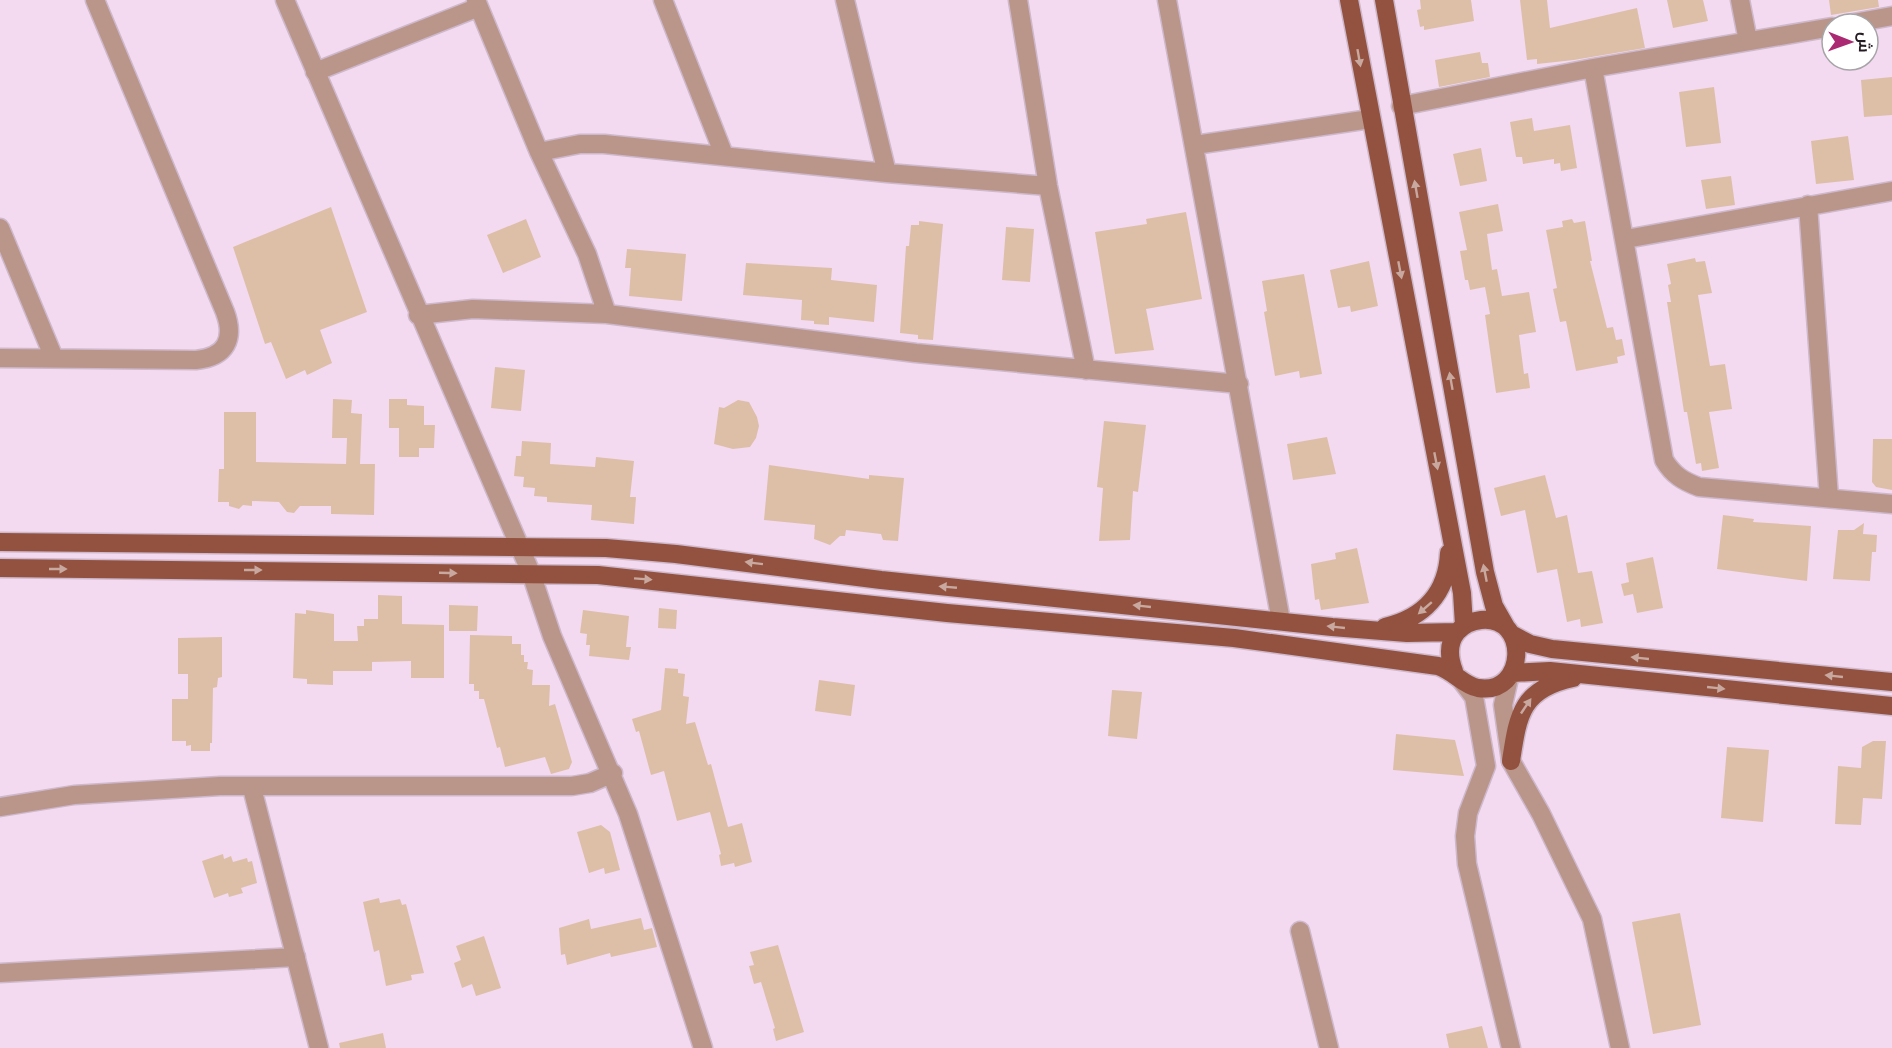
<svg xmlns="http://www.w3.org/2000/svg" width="1892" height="1048" font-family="'Noto Sans',Cairo,sans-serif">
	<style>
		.building { fill: #ddbfa8 }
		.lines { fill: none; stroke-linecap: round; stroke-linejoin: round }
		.minor-casing { stroke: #ceb8cb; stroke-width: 21 }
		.major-casing { stroke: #ceb8cb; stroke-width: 21 }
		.minor { stroke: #ba9589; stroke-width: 18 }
		.major { stroke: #92523f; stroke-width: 18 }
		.oneway { fill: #c8a89f }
	</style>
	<rect width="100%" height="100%" fill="#f3daf0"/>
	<path class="building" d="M1420,0h51l3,21 -50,9v-4l-4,1 -3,-17 4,-1z
		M1520,0h27l3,28 87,-20 8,40 -71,12 -37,4v-5l-10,1z
		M1667,0h36l5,21 -35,7z
		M1829,0h49l1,7 -48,8z
		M1480,52l2,11h6l2,14 -51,10 -4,-27z
		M1892,77v38l-28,2 -3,-37z
		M1714,87l7,56 -35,4 -7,-55z
		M1532,118l2,13 36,-6 7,43 -16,3 -1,-8 -6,1v-5l-31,5 -1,-7h-6l-6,-35z
		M1848,136l6,44 -38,4 -5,-43z
		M1481,148l6,33 -27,5 -7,-32z
		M1731,176l4,29 -29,4 -5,-29z
		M1498,204l5,27 -16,3 5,36 5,-1 5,27 27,-4 7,40 -17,3 5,39 4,-1 2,15 -34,5 -11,-78 5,-1 -5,-27 -15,3 -2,-10h-3l-5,-29 7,-1 -8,-38z
		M331,207l36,105 -47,18 12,33 -25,12 -2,-5 -19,9 -15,-37 -6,2 -32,-97z
		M1186,212l16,87 -56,10 8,41 -39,4 -20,-122 52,-8 -1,-5z
		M526,219l15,38 -38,16 -16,-38z
		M1572,219l2,4 11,-2 7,40h-2l17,67 6,-1 3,13 6,-1 3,16 -8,2 1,6 -42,8 -10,-50 -6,1 -7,-33 4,-1 -11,-58 17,-3 -1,-6z
		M919,221l24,3 -10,116 -15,-1v-4l-18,-2 6,-87h3l2,-21h8z
		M1006,227l28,2 -4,53 -28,-2z
		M627,249l59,5 -4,47 -53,-5 2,-28h-6z
		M1695,258l1,4 9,-1 7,32 -14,2 12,71 15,-2 7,45 -23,3 10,56 -17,3 -1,-8 -5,1 -9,-52h-3l-17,-110h4l-3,-17 3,-1 -4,-20z
		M1369,261l9,45 -27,6 -1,-6 -12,2 -8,-38z
		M746,263l86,5 -1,12 46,5 -3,37 -45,-5v8l-15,-1v-3l-13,-1 1,-20 -59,-5z
		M1304,274l18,100 -22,4 -1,-7 -24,5 -11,-64 3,-1 -5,-30z
		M495,367l30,3 -4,41 -30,-3z
		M333,399l19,1 -1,13 11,1 -2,50h15l-1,51 -43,-1v-8h-31l-6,7 -7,-1 -8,-10 -27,-1v5l-9,-1 -4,4 -10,-3v-4h-11l1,-33h5v-57h32v50l90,2 1,-26h-15z
		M389,399h18v6l17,1v19h11l-1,23h-15v9h-20v-29h-10z
		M738,400l11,2 8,15 2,9 -3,12 -6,9 -17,2 -19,-5 5,-37 5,1z
		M1104,421l42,4 -8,67 -5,-1 -3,49 -31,1 4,-53 -6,-1z
		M1327,437l9,37 -43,6 -6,-36z
		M1873,439h19v51l-16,-3 -4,-5z
		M522,441l29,2 -1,21 45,3 1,-10 38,4 -4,36h6l-2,27 -43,-4 1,-15 -45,-3v-5l-13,-1 1,-8 -12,-1 1,-10 -10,-1 2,-20h5z
		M769,465l100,14v-4l35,3 -6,63 -15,-1 -2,-6 -35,-4 -1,6h-5l-10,9 -16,-6 1,-14 -51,-5z
		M1545,475l11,43 11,-3 11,58 14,-2 11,52 -22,4 -1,-8 -13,3 -10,-53 -20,4 -12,-63 -24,6 -7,-28z
		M1723,515l31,4 -1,3 58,4 -4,55 -90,-12z
		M1864,523l-1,11 14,1 -1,17h-4l-2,29 -37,-2 5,-49h16z
		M1357,548l12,55 -48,7 -2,-11 -4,1 -4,-36 25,-5 -1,-6z
		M1653,557l10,51 -26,5 -4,-19 -9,2 -3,-12 8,-2 -3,-19z
		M378,595l24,1v28l42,1v53h-33v-17l-39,1v9h-39v14l-26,-1v-5l-14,-1 2,-65 11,1v-4l28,4v27h24l-1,-15h7v-7h14z
		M449,605l29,1 -1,25h-28z
		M659,608l18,2 -1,19 -18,-1z
		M583,610l46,6 -3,31h5l-2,13 -40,-4 1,-11h-4l1,-11 -7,-1z
		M470,635l42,1v8h9v11h3v7h4l-1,7 6,1 -1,15h18l-1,21 6,-2 17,58 -3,7 -18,5 -6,-17 -40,10 -5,-20 -3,1 -13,-49h-5v-8h-5v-7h-5z
		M222,637v40l-4,1 -1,9 -4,1 -1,55h-2v8h-19v-6l-5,1v-5h-14v-42h16v-25h-10v-36z
		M665,668l13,1v4l7,1 -2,22 6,1 -3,27 9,-2 13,43 3,-1 17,63 14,-4 10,39 -17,5 -1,-4 -13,3 -2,-11 2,-1 -11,-42 -33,9 -13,-50 -13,4 -12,-44 -3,1 -4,-13 29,-9z
		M819,680l36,5 -4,31 -36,-5z
		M1112,690l30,2 -5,47 -29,-3z
		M1396,734l59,6 9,36 -71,-6z
		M1873,741h13l-4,58 -19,-1 -2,27 -26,-1 3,-58 23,2 1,-21z
		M1727,747l42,3 -6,72 -42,-4z
		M601,825l9,7 10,38 -15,4 -1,-6 -15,5 -12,-41z
		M223,854l1,5 7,-3 2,6 14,-4 1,4 4,-1 5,22 -16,5 2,5 -14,4 -1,-4 -14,5 -12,-37z
		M379,898l1,5 20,-4 2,6 4,-1 18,69 -13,2 1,5 -26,6 -7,-36 -5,2 -11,-50z
		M1680,913l21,112 -48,9 -21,-112z
		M641,918l3,12 8,-2 5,19 -46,10 -1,-4 -43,12 -2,-11 -4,1 -2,-27 30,-9 2,10z
		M484,936l17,52 -25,8 -4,-12 -10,4 -8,-25 7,-3 -5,-14z
		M778,945l26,87 -28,9 -3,-12 2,-1 -14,-46 -7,2 -5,-18 5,-1 -4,-13z
		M1482,1026l6,22h-39l-3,-14z
		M383,1033l3,15h-46l-1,-5z"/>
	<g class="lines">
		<g class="minor-casing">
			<path id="minor" d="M285,0l246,573 21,63 76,178 75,234
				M476,0l63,152 48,102 20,60
				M663,0l61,155
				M845,0l42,173
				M1018,0l30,186 38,184
				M1167,0l114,621
				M1740,0l8,41
				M1848,24l44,-8
				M1593,68l71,392c9,15 19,21 35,27l193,17
				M315,72l164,-65
				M1401,106l192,-38 239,-41
				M1195,145l175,-26
				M539,152l41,-8h24l283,29 161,13
				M1808,205l21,293
				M0,228l54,130
				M1626,239l266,-48
				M418,315l55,-6 134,5 309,39 323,31
				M0,358l196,2c30,-3 39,-21 29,-48l-130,-312
				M1509,678l-6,27 8,56 30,53 51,105 28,129
				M1461,680l13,17 12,69 -18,47 -3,23 2,28 44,184
				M252,788l67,260
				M0,807l74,-12 146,-9h352l18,-3 23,-10
				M1300,931l29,117
				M0,973l296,-16"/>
		</g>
		<g class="major-casing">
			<path id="major" d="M1349,0l113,593 2,32
				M1384,0l101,572 9,34 12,21
				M0,542l606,6 70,6 205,26 451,47 75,6 50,-1
				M0,568l598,7 349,38 287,25 204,28c17,6 25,19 40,22 49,8 52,-73 3,-68 -9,1 -18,5 -24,12 -10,12 -8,26 -3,39
				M1385,627c38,-9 62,-33 64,-74
				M1513,635l17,9 22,5 340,33
				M1512,673l38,-2 342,35
				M1511,761c7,-46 10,-72 62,-83"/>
		</g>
		<use href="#minor" class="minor"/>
		<use href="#major" class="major"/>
	</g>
	<defs><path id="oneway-solid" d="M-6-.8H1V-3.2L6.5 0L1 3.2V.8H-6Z" transform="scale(1.5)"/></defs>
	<g class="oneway">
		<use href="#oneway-solid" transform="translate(1359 58) rotate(80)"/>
		<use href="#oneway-solid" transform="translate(1416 189) rotate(-100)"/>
		<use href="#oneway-solid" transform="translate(1400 270) rotate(79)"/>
		<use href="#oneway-solid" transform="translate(1451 381) rotate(-100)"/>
		<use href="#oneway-solid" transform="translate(1436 461) rotate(79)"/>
		<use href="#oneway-solid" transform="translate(754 563) rotate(-173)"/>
		<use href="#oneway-solid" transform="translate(58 569)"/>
		<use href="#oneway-solid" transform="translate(253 570)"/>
		<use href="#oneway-solid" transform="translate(448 573) rotate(2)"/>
		<use href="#oneway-solid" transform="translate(1485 573) rotate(-101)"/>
		<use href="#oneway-solid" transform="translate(643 579) rotate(4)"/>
		<use href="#oneway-solid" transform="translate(948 587) rotate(-175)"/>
		<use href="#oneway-solid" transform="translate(1142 606) rotate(-174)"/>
		<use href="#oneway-solid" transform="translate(1425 608) rotate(139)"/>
		<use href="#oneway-solid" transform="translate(1336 627) rotate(-174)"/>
		<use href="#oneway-solid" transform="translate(1640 658) rotate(-174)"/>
		<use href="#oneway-solid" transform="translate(1834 676) rotate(-174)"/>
		<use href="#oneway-solid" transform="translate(1716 688) rotate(6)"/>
		<use href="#oneway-solid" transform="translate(1526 706) rotate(-56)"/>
	</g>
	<g transform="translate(1850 42) rotate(91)"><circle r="28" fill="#ffffff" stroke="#a7a4a7" stroke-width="1.5"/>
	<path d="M0-4.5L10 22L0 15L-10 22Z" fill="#ab2873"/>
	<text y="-9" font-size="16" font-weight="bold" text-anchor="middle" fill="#241b23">ش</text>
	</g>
</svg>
